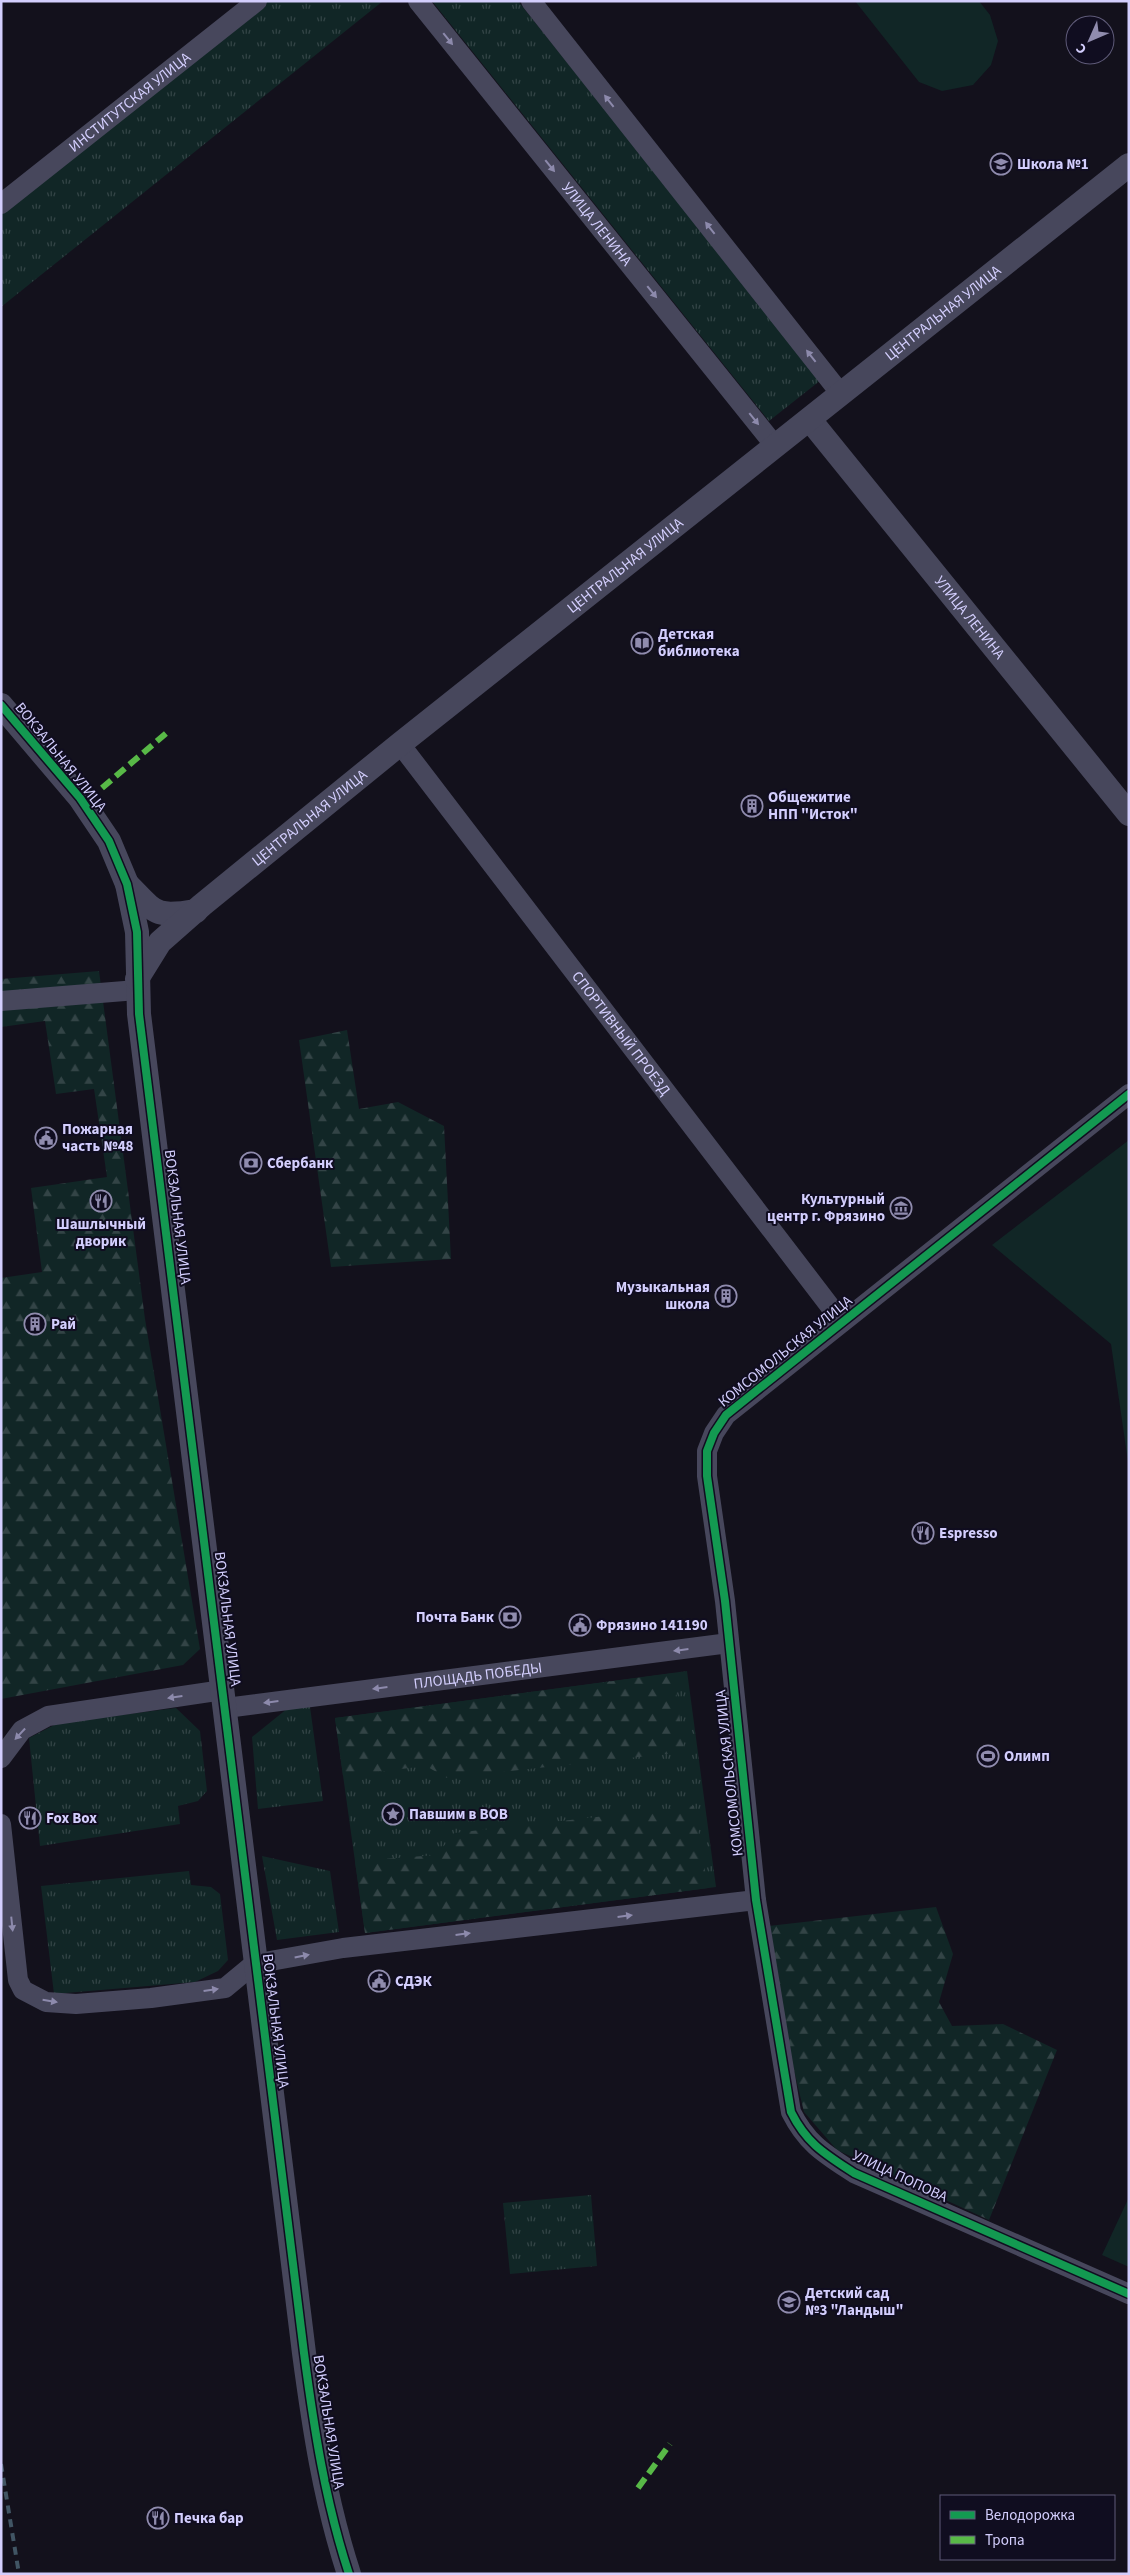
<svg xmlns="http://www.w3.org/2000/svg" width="1130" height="2575" font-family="'Source Sans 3',sans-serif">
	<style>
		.grass { fill: url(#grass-tufts) }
		.forest { fill: url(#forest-firs) }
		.garden { fill: #112626 }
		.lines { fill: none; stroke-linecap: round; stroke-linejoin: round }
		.minor { stroke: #47475c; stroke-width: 20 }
		.tertiary { stroke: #47475c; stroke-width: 24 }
		.rail { stroke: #415564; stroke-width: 4; stroke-dasharray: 8 6; stroke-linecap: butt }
		.quiet { stroke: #58b947; stroke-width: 6; stroke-dasharray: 12 6; stroke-linecap: butt }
		.cycleway-casing { stroke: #100d20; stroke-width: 11 }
		.cycleway { stroke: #139951; stroke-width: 8 }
		.oneway { fill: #8d8aac }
		.labels { text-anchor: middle; stroke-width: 4; stroke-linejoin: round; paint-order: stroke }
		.street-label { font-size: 15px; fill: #d3cefd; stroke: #100d20 }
		.poi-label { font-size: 15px; font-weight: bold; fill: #d3cefd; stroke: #100d20; text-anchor: start }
	</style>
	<defs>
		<pattern id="grass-tufts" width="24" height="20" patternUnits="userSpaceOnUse" patternTransform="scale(1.25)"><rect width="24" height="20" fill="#112626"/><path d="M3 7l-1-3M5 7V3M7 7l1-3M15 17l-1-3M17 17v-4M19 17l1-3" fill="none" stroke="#334446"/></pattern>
		<pattern id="forest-firs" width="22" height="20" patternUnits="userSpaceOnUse" patternTransform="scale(1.25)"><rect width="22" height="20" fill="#112626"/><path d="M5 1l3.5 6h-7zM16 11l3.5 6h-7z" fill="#334446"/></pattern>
	</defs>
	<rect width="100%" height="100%" fill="#13111c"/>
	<path class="grass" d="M257,1h126l-382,306v-103z
		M432,1h86l303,379 -52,41z
		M687,1671l29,216 -351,46 -30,-215z
		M310,1707l13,94 -65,8 -6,-72 36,-29z
		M176,1708l24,23 7,60 -9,10 -20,5 2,18 -140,22 -11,-108 29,-15z
		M262,1856l68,15 9,61 -62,8z
		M189,1871l2,14 20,2 9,7 8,66 -10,11 -23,11 -141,12 -13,-108z
		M591,2195l6,71 -87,8 -7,-71z"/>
	<path class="forest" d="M99,971l46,348 55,330 -17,16 -182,34v-421l41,-6 -11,-84 76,-11 -13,-88 -38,5 -11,-73 -44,6v-48z
		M347,1030l12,79 39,-7 46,24 7,133 -120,8 -32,-227z
		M674,1673l10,79 -237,26 -21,-12 -83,10 -8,-58z
		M694,1806l14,82 -343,45 -10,-72 82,-6 17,-22z
		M936,1907l17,47 -14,48 13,24 51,-2 54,26 -68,170 -152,-70 -33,-38 -44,-185z"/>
	<path class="garden" d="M855,1h124l11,14 8,26 -7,24 -18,20 -31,6 -23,-9z
		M1129,1140v329l-18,-125 -119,-99z
		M1129,2197v70l-27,-12z"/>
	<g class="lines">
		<g class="minor">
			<path id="s1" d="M418,1l358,446"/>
			<path d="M531,1l310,393"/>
			<path id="s2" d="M1,204l256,-203"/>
			<path id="s3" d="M400,744l442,578"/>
			<path d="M1,1001l136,-11"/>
			<path d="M1129,1094l-403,321 -12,18 -7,18v25l18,125 31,299 35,212c16,32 34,42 63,61l275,121"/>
			<path id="s4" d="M226,1708l503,-65"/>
			<path d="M1,1758l21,-28 26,-14 175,-26"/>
			<path d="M1,1824l17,156 5,10 23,12 30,2 75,-6 74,-10 29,-24 89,-16 413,-48"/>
		</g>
		<g class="tertiary">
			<path id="s5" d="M810,420l319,394"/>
			<path d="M1,705l79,93 29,43 18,43 10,48 2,82 165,1339c10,75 21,148 45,221"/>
			<path d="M127,884c29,29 27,34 69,27"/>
			<path id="s6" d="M137,979l23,-37 42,-37 198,-161 729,-579"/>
		</g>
		<path class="rail" d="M1,2464l18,110"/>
		<path class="quiet" d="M102,788l68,-58
			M638,2488l32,-44"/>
		<g class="cycleway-casing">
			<path id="cycleway" d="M1,705l79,93 29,43 18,43 10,48 2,82 165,1339c10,75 21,148 45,221
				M1129,1094l-403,321 -12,18 -7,18v25l18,125 31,299 35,212c16,32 34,42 63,61l275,121"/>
		</g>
		<use href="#cycleway" class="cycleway"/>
	</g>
	<defs><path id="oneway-solid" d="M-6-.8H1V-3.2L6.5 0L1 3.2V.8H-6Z" transform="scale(1.25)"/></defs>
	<g class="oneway">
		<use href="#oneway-solid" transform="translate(448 39) rotate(51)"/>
		<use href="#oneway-solid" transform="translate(609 101) rotate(-128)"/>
		<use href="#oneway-solid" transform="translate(550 166) rotate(51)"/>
		<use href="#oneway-solid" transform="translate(710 228) rotate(-128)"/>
		<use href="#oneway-solid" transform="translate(652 292) rotate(51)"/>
		<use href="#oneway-solid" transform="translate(811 356) rotate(-128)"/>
		<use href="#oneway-solid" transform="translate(754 419) rotate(51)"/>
		<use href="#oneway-solid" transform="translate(681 1650) rotate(173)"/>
		<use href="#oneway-solid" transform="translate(380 1688) rotate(173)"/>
		<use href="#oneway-solid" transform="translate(175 1697) rotate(172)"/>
		<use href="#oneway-solid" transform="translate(271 1702) rotate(173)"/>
		<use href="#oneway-solid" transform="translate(20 1734) rotate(133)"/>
		<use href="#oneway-solid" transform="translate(625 1916) rotate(-7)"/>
		<use href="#oneway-solid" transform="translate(12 1924) rotate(84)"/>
		<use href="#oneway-solid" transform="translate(463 1934) rotate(-7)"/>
		<use href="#oneway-solid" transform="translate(302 1956) rotate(-11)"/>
		<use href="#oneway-solid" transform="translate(211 1990) rotate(-8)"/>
		<use href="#oneway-solid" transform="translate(50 2001) rotate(9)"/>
	</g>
	<defs>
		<g id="school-ring" transform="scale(1.125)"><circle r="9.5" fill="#100d20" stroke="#908cae" stroke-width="1.5"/><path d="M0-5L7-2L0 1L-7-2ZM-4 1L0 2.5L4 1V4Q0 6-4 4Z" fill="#908cae"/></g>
		<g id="library-ring" transform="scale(1.125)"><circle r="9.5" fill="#100d20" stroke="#908cae" stroke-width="1.5"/><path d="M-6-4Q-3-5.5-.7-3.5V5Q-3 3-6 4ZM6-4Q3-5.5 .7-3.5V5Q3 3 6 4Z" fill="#908cae"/></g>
		<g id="building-ring" transform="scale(1.125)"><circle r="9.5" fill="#100d20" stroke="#908cae" stroke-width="1.5"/><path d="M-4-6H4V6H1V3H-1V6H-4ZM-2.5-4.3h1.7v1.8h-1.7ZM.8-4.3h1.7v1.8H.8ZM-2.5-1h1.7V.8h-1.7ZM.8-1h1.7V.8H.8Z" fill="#908cae"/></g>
		<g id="civic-ring" transform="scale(1.125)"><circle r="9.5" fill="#100d20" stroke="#908cae" stroke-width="1.5"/><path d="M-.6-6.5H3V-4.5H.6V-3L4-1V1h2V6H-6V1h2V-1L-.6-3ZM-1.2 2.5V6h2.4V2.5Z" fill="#908cae"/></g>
		<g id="bank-ring" transform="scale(1.125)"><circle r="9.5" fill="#100d20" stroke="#908cae" stroke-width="1.5"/><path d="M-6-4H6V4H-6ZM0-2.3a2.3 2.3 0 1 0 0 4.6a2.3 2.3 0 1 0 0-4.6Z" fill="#908cae"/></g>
		<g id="restaurant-ring" transform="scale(1.125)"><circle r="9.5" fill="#100d20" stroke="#908cae" stroke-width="1.5"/><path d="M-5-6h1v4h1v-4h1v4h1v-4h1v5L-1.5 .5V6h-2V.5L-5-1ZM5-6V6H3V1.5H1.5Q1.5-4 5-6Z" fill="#908cae"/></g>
		<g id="museum-ring" transform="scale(1.125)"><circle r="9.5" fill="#100d20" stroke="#908cae" stroke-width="1.5"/><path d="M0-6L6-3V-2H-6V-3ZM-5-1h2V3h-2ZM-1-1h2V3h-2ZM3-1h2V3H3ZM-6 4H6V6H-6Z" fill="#908cae"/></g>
		<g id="stadium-ring" transform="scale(1.125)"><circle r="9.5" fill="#100d20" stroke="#908cae" stroke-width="1.5"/><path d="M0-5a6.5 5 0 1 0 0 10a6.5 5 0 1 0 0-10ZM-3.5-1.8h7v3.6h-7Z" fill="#908cae"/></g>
		<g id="sight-ring" transform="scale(1.125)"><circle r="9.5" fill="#100d20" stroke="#908cae" stroke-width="1.5"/><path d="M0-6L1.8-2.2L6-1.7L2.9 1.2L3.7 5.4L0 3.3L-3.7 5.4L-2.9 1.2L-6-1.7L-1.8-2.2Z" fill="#908cae"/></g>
	</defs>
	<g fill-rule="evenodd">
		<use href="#school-ring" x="1001" y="164"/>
		<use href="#library-ring" x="642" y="643"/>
		<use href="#building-ring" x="752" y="806"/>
		<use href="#civic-ring" x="46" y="1138"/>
		<use href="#bank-ring" x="251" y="1163"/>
		<use href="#restaurant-ring" x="101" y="1201"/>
		<use href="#museum-ring" x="901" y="1208"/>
		<use href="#building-ring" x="726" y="1296"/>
		<use href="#building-ring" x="35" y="1324"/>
		<use href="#restaurant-ring" x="923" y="1533"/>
		<use href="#bank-ring" x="510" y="1617"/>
		<use href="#civic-ring" x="580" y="1625"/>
		<use href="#stadium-ring" x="988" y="1756"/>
		<use href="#sight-ring" x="393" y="1814"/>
		<use href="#restaurant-ring" x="30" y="1818"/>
		<use href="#civic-ring" x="379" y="1981"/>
		<use href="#school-ring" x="789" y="2302"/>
		<use href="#restaurant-ring" x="158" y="2518"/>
	</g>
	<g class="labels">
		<g class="street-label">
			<text dy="5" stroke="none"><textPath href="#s2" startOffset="164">ИНСТИТУТСКАЯ УЛИЦА</textPath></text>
			<text dy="5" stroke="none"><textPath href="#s1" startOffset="286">УЛИЦА ЛЕНИНА</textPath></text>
			<text dy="5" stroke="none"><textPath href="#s6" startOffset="1048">ЦЕНТРАЛЬНАЯ УЛИЦА</textPath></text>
			<text dy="5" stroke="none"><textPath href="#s6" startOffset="642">ЦЕНТРАЛЬНАЯ УЛИЦА</textPath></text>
			<text dy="5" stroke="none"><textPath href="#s5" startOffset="254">УЛИЦА ЛЕНИНА</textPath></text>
			<text transform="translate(61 757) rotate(51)" y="5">ВОКЗАЛЬНАЯ УЛИЦА</text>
			<text dy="5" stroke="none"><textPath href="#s6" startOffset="238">ЦЕНТРАЛЬНАЯ УЛИЦА</textPath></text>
			<text dy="5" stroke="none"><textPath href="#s3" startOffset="364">СПОРТИВНЫЙ ПРОЕЗД</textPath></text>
			<text transform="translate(178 1217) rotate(83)" y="5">ВОКЗАЛЬНАЯ УЛИЦА</text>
			<text transform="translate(785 1351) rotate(-39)" y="5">КОМСОМОЛЬСКАЯ УЛИЦА</text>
			<text transform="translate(228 1619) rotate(83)" y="5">ВОКЗАЛЬНАЯ УЛИЦА</text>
			<text dy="5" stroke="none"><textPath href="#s4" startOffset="254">ПЛОЩАДЬ ПОБЕДЫ</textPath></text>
			<text transform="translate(729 1773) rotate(-96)" y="5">КОМСОМОЛЬСКАЯ УЛИЦА</text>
			<text transform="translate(276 2021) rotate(83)" y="5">ВОКЗАЛЬНАЯ УЛИЦА</text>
			<text transform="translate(900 2176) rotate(25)" y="5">УЛИЦА ПОПОВА</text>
			<text transform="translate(329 2422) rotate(81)" y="5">ВОКЗАЛЬНАЯ УЛИЦА</text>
		</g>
		<g class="poi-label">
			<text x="1017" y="169">Школа №1</text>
			<text x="658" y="639">Детская<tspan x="658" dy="17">библиотека</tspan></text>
			<text x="768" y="802">Общежитие<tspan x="768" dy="17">НПП "Исток"</tspan></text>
			<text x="62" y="1134">Пожарная<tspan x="62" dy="17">часть №48</tspan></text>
			<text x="267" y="1168">Сбербанк</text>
			<text x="885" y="1204" text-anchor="end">Культурный<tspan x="885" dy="17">центр г. Фрязино</tspan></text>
			<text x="101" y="1229" text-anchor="middle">Шашлычный<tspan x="101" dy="17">дворик</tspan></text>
			<text x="710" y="1292" text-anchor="end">Музыкальная<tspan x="710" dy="17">школа</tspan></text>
			<text x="51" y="1329">Рай</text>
			<text x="939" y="1538">Espresso</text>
			<text x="494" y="1622" text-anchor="end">Почта Банк</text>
			<text x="596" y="1630">Фрязино 141190</text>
			<text x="1004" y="1761">Олимп</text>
			<text x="409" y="1819">Павшим в ВОВ</text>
			<text x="46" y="1823">Fox Box</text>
			<text x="395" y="1986">СДЭК</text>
			<text x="805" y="2298">Детский сад<tspan x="805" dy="17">№3 "Ландыш"</tspan></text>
			<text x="174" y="2523">Печка бар</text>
		</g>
	</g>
	<rect width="1130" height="2575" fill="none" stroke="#d3cefd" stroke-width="5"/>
	<rect x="940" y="2495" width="175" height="65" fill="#100d20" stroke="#5e5a78"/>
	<rect x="950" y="2511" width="25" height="8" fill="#139951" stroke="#5e5a78"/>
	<text x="985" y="2520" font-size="15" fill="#d3cefd">Велодорожка</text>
	<rect x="950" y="2536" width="25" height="8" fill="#58b947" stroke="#5e5a78"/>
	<text x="985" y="2545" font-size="15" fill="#d3cefd">Тропа</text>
	<g transform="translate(1090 40) rotate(225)"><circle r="24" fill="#100d20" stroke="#5e5a78"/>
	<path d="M0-4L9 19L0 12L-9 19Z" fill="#908cae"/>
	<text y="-8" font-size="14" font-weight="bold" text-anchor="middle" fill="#d3cefd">С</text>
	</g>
</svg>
